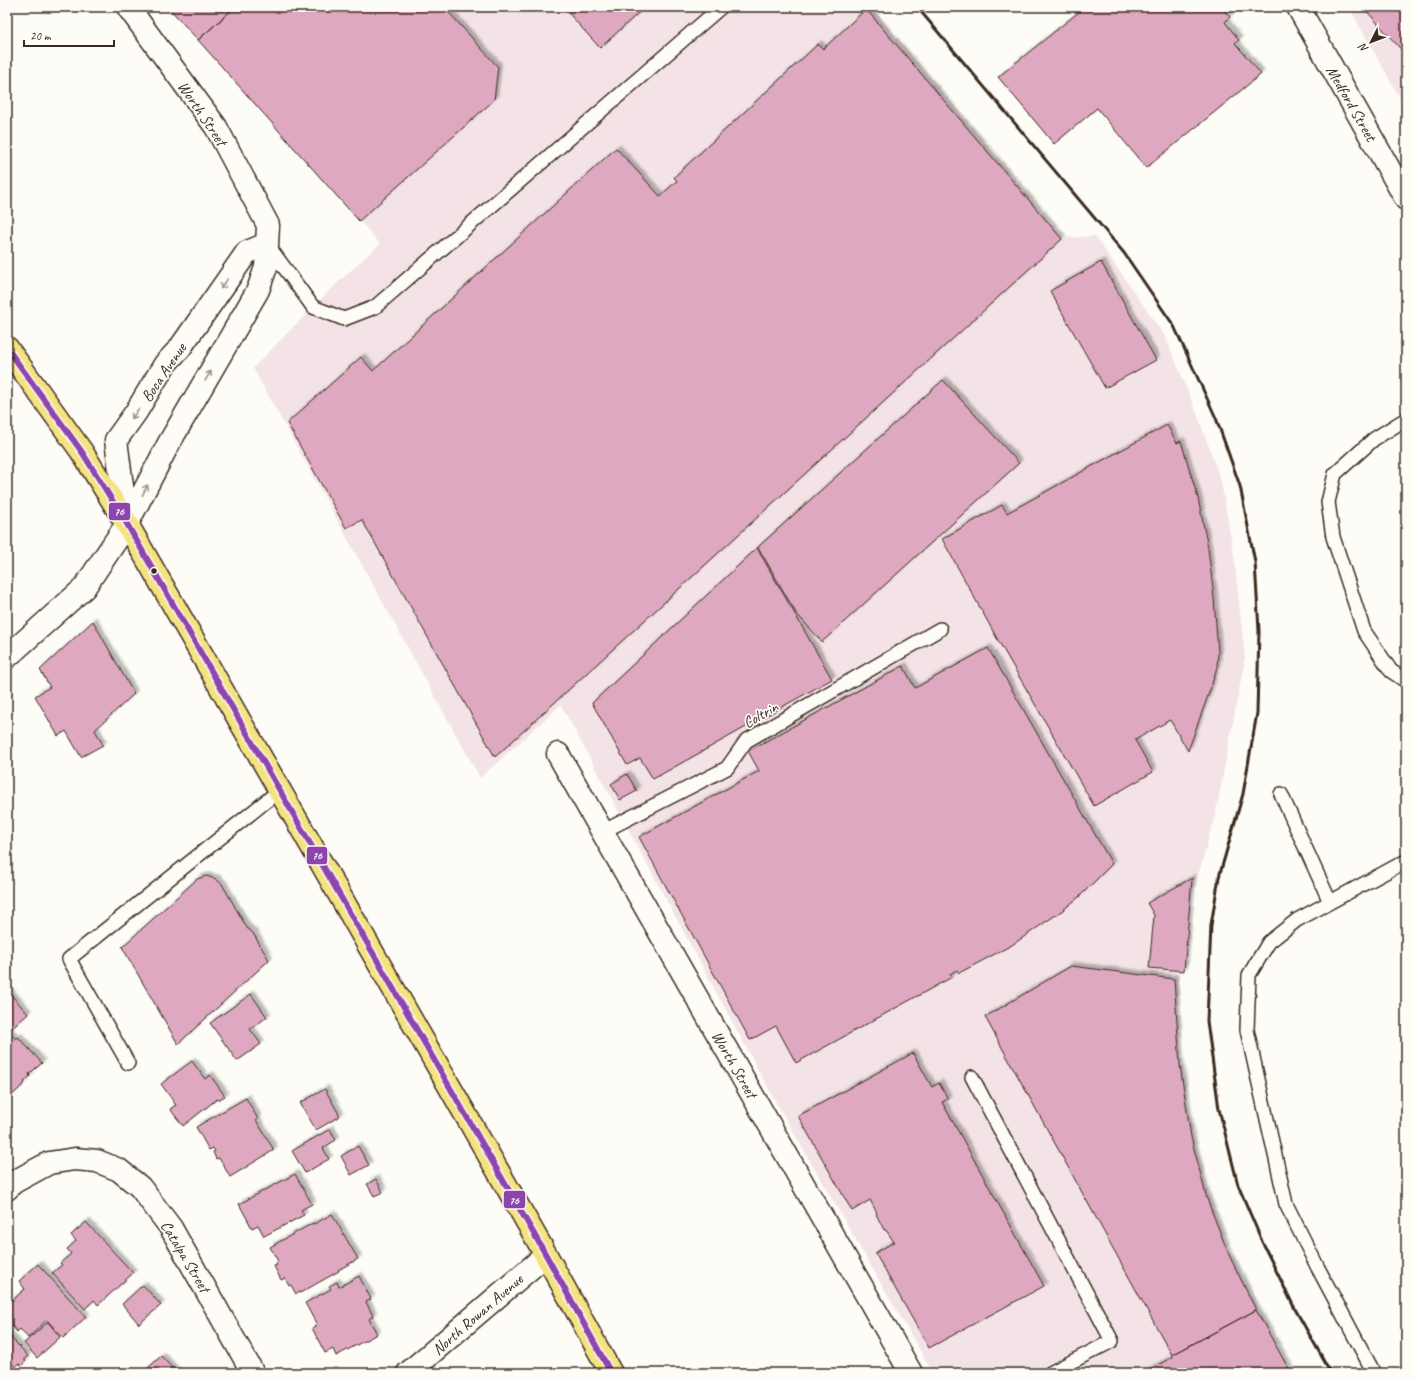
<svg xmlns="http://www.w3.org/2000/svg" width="1413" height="1380" font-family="Caveat,sans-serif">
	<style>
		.built { fill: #f4e3e6 }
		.building { fill: #dea8c0; stroke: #3b2a1e; filter: url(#shadow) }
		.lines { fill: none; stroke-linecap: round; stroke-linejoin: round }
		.lane-casing { stroke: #3b2a1e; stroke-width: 16 }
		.street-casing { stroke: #3b2a1e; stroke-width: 25 }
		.secondary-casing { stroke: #3b2a1e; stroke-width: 25 }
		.primary-casing { stroke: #3b2a1e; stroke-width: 25 }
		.lane { stroke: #fdfcf7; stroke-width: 13 }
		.street { stroke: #fdfcf7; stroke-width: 22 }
		.secondary { stroke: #fdfcf7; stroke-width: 22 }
		.primary { stroke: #f5e382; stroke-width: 22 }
		.rail { stroke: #3b2a1e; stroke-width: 3 }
		.bus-1-casing { stroke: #fdfcf7; stroke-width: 9 }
		.bus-1 { stroke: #8e44ad; stroke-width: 6 }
		.oneway { stroke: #9c938a }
		.bus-dot { fill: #3b2a1e; stroke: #fdfcf7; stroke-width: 1.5 }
		.labels { text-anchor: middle; stroke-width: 3.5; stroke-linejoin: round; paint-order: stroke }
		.street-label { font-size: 16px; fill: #3b2a1e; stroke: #fdfcf7 }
		.line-badge { stroke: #fdfcf7; stroke-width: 1.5 }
		.badge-label { font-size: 11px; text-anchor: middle; font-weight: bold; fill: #fff }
	</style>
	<defs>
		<filter id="shadow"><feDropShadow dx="3.5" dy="-3.5" stdDeviation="1" flood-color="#0004"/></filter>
	</defs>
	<rect width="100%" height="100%" fill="#fdfcf7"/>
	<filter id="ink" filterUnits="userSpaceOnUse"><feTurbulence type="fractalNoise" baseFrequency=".025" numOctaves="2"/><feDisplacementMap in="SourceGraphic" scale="8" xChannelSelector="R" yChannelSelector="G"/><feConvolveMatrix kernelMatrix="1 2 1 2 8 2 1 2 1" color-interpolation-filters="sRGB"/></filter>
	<g filter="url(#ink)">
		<path class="built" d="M169,7h703l191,231 32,-2 71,102 32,78 23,65 13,75 11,102 -29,154 -32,114 -6,63 4,75 11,69 17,65 19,52 40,81 23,42h-359l-159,-274 -213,-394 -81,73 -227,-410 81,-82 46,-42z
			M1349,7h57v102z"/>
		<path class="building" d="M168,7h67l-37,33z
			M235,7h209l54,60 -4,33 -135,121 -161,-181z
			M563,7h82l-45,41z
			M1085,7h136l9,10 -5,5 14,18 -4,3 26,31 -115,94 -49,-60 -43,36 -56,-67z
			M1363,7h43v48z
			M866,9l196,230 -567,518 -133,-237 -16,8 -59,-105 74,-66 12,14 243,-223 44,48 17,-15 -3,-4 144,-133 5,5z
			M1101,262l55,98 -51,28 -55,-97z
			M943,380l76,83 -197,179 -26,-29 -38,-66z
			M1167,425l10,18 4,-2 17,57 10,50 6,50 4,54 -1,15 -7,23 -22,61 -18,-31 -35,20 18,32 -59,34 -95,-164 -57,-103 60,-34 5,8z
			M757,548l75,131 -179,100 -13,-21 -13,7 -35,-62z
			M93,621l41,73 -39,36 8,15 -22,12 -15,-26 -8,5 -23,-40 15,-9 -10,-17z
			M988,648l124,216 -32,32 -17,14 -51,35 -53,28 -2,-3 -7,4 2,3 -156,86 -20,-37 -26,14 -111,-203 120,-66 -11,-20 155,-85 12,22z
			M627,774l10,17 -17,9 -9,-16z
			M206,876l10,3 6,5 25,44 6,5 16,27 -91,84 -56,-97 75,-68z
			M1192,878l-8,93 -35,-3 5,-53 -7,-12z
			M1071,966l103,13 6,86 11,72 16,62 22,56 27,55 -84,45 -187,-338z
			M7,990l21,24 -18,16 -3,-4z
			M251,994l16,23 -17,12 11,15 -24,17 -27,-38z
			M7,1030l9,9 2,-2 24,26 -13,11 1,2 -6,6 1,1 -18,17z
			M913,1053l19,34 7,-4 9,16 -6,3 102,184 -115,62 -54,-95 19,-11 -8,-12h-2l-8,-16 1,-1 -7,-13 -18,11 -54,-95z
			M192,1061l13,18 5,-4 15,21 -7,4 -1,-1 -34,27 -13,-17 6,-4 -15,-21z
			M325,1089l15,27 -24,14 -16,-27z
			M246,1098l12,21 -2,1 18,30 -44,27 -11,-19 -3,1 -3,-7 2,-1 -2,-3 -4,2 -13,-23z
			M330,1129l6,11 -13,8 6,11 -24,14 -13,-22z
			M358,1146l11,19 -18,10 -10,-19z
			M295,1174l17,30 -11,6 3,5 -40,21 -6,-11 -6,3 -13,-24z
			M376,1179l7,13 -9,4 -7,-12z
			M332,1214l26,45 -20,11 1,1 -39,22v-1l-4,2 -5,-9 -2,1 -4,-8 -4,2 -7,-14 3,-1 -1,-2 2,-2 -8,-14 43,-24 1,1z
			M86,1222l47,51 -35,32 -4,-5 -9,9 -33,-36 10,-8 -2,-2 11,-9 -4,-5 9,-8 -5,-6z
			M38,1264l48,53 -23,21 -16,-18 -19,18 -8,-9 -3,3 -10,-12v-15l18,-16 -6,-8z
			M359,1276l12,23 -5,3 7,14 -4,3 8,15 -41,22 -3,-7 -8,4 -13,-25 5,-3 -12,-22 26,-14 -2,-3 8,-4 2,5z
			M143,1285l18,20 -22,19 -17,-20z
			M1256,1310l35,63h-149l31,-16 -1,-2z
			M48,1322l12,15 -23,21 -13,-15z
			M7,1333l21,23 -4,3 2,2 -5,5 -2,-2 -4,3 -8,-9z
			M161,1356l16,17h-34z"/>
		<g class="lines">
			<g class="lane-casing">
				<path id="lane" d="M267,244l46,63 31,12 31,-12 346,-300
					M1406,419l-32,20 -39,35 -7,28 5,35 31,94 27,40 15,10
					M1281,794l49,108
					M602,832l125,-64 19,-27 194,-112
					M128,1063l-59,-104 211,-169
					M972,1077l140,264 -62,32
					M1374,1373l-56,-105 -32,-64 -39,-174 2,-55 20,-33 28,-22 109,-59"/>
			</g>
			<g class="street-casing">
				<path id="street" d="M127,524l-11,-84 20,-28 29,-48 15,-16 67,-96 20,-8
					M7,657l77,-69 43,-64 42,-81 89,-153 8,-23 2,-42 -52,-98 -88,-120
					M558,754l353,619
					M7,1189l7,-7 35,-19 26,-4 22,2 22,9 21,17 31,41 82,145
					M408,1373l138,-118"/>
			</g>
			<g class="secondary-casing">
				<path id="secondary" d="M1298,7l108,192"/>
			</g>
			<g class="primary-casing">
				<path id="primary" d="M7,348l75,104 45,72 419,731 65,118"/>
			</g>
			<use href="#lane" class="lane"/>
			<use href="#street" class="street"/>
			<use href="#secondary" class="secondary"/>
			<use href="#primary" class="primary"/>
			<path class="rail" d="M917,7l207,246 50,73 42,92 24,68 15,76 4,69 -2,82 -14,81 -24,83 -8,48 -4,96 12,88 19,76 26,61 31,63 36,64"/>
			<g class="bus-1-casing">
				<path id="bus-1" d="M7,348l75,104 45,72 419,731 65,118"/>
			</g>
			<use href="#bus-1" class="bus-1"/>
		</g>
		<defs><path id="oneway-shaft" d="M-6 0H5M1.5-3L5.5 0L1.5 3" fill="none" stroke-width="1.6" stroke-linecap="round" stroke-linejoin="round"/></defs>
		<g class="oneway">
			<use href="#oneway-shaft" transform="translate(224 284) rotate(125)"/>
			<use href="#oneway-shaft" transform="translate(208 376) rotate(-59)"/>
			<use href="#oneway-shaft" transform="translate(135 414) rotate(124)"/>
			<use href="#oneway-shaft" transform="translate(145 490) rotate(-63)"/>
		</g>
	</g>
	<circle class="bus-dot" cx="154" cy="571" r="3.5"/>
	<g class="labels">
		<g class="street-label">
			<text transform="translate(1352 103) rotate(60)" y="6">Medford Street</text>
			<text transform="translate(203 113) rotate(56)" y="6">Worth Street</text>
			<text transform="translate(163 372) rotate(-56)" y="6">Boca Avenue</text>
			<text transform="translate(760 714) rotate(-30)" y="6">Coltrin</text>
			<text transform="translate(735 1064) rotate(60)" y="6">Worth Street</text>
			<text transform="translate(186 1256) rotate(59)" y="6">Catalpa Street</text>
			<text transform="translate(477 1314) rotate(-41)" y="6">North Rowan Avenue</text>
		</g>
	</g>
	<g class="line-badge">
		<rect x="108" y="502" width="23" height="19" rx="4" fill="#8e44ad"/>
		<rect x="306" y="846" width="22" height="19" rx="4" fill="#8e44ad"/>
		<rect x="503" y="1190" width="23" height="19" rx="4" fill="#8e44ad"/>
	</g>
	<g class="badge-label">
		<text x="119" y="515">76</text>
		<text x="317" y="859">76</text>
		<text x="514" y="1204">76</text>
	</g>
	<rect width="1413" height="1380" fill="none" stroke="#fdfcf7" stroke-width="24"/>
	<rect x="12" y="12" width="1389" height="1356" fill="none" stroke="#3b2a1e" stroke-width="1.5" filter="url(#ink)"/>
	<g transform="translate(1371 42) rotate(228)" stroke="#fdfcf7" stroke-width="3" paint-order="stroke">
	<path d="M0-3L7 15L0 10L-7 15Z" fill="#3b2a1e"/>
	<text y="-6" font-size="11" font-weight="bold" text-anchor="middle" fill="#3b2a1e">N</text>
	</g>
	<path d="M24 40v6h90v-6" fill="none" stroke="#3b2a1e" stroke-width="2"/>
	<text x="30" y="40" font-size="12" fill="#3b2a1e" stroke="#fdfcf7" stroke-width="3" paint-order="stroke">20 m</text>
</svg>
